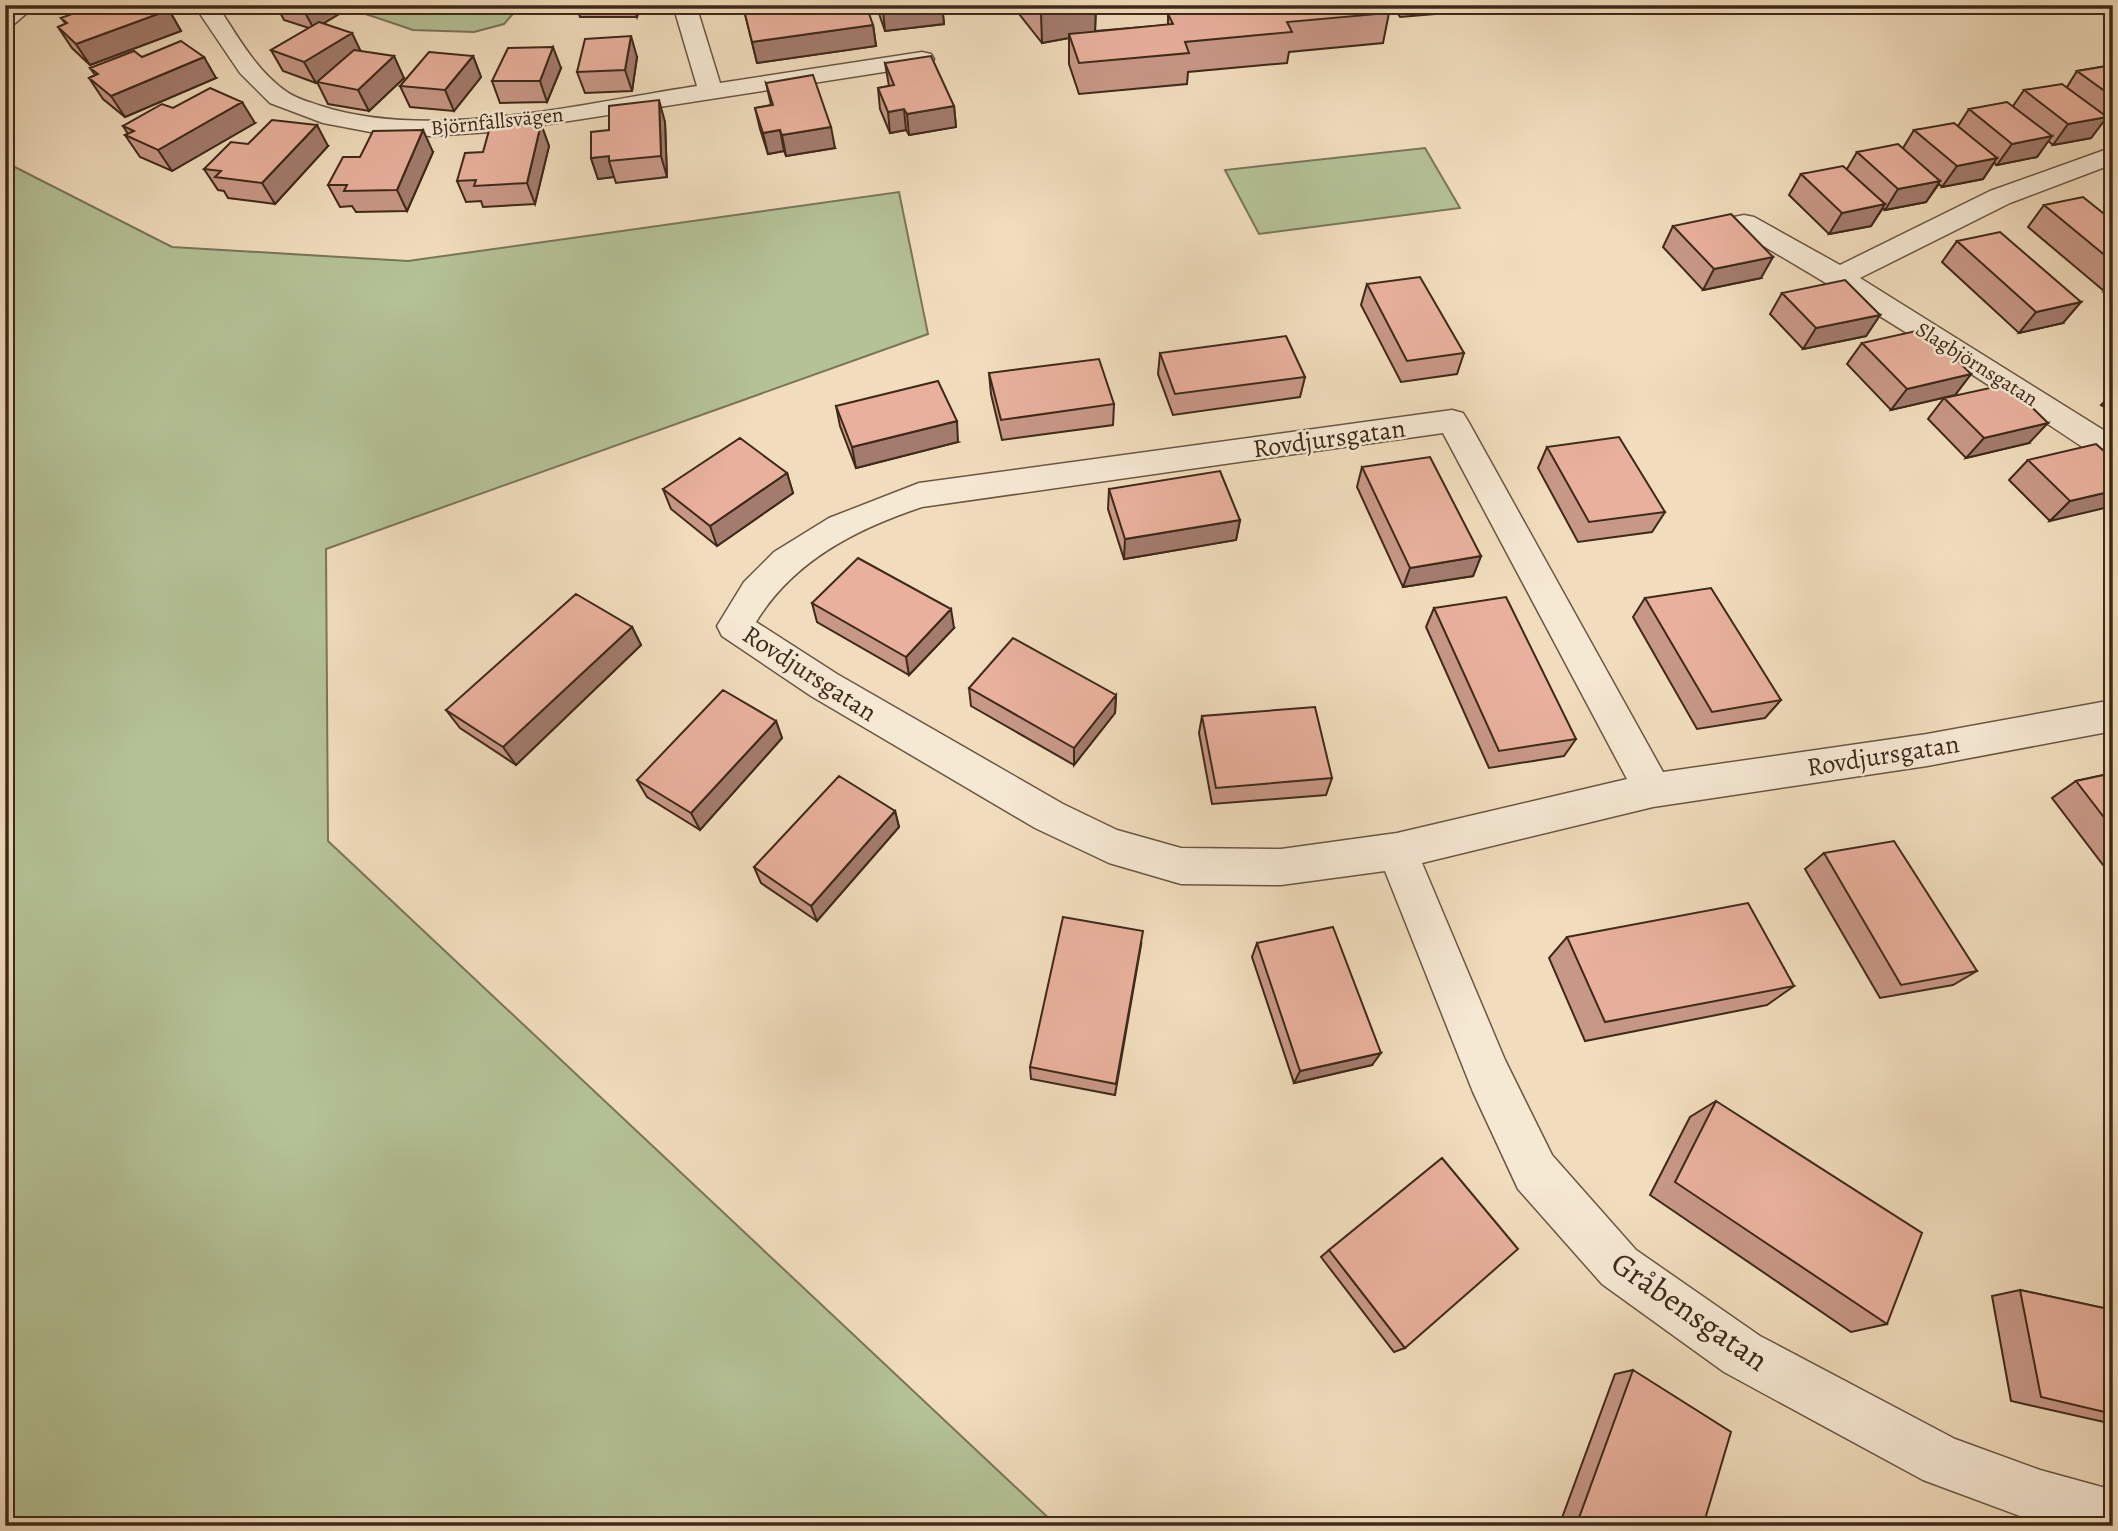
<svg xmlns="http://www.w3.org/2000/svg" width="2118" height="1531" font-family="Alegreya,serif">
	<style>
		.green { fill: #b4c296; stroke: #797658; stroke-width: 2 }
		.lines { fill: none; stroke-linecap: round; stroke-linejoin: round }
		.street-casing { stroke: #6b5642; stroke-width: 3 }
		.street { fill: #f6e9d4; fill-rule: evenodd }
		.wall { fill: #c89887; stroke: #3e2919; stroke-width: 2 }
		.shaded-wall { fill: #a37c6e; stroke: #3e2919; stroke-width: 2 }
		.building { fill: #e9b19d; stroke: #3e2919; stroke-width: 2 }
		.labels { text-anchor: middle; stroke-width: 5; stroke-linejoin: round; paint-order: stroke }
		.far-street-label { font-size: 21px; fill: #3e2919; stroke: #f6e9d4 }
		.street-label { font-size: 26px; fill: #3e2919; stroke: #f6e9d4 }
		.near-street-label { font-size: 32px; fill: #3e2919; stroke: #f6e9d4 }
	</style>
	<rect width="100%" height="100%" fill="#f1ddbd"/>
	<filter id="stains"><feTurbulence type="fractalNoise" baseFrequency=".00286" numOctaves="4"/><feColorMatrix values="0 0 0 0 .2 0 0 0 0 .09 0 0 0 0 .02 0 0 0 .5 -.17"/></filter>
	<radialGradient id="worn" r=".72"><stop offset=".6" stop-color="#630" stop-opacity="0"/><stop offset="1" stop-color="#630" stop-opacity=".3"/></radialGradient>
	<path class="green" d="M354,5h164v3l-14,16 -30,8 -61,-2 -65,-22z
		M1425,148l35,60 -201,26 -34,-64z
		M5,162l167,85 236,14 491,-69 29,142 -602,215 2,292 729,685h-1052z"/>
	<g class="lines">
		<g class="street-casing">
			<path id="street" d="M10,5h26l-23,20 -8,2v-18z
				M194,5h23c20,30 39,66 70,87 10,7 23,10 34,14 111,36 262,-3 376,-20l-24,-81h23l24,78 202,-31 9,2 3,5 -3,5 -9,2 -417,65 -75,5 -49,-2 -58,-11 -53,-20 -30,-30z
				M2113,147v17l-103,39 -150,75 253,158v27l-11,-3c-121,-81 -242,-159 -368,-231l-4,-6 4,-6 10,-2 10,2 86,48 150,-74z
				M1452,410l11,3 5,8 195,351 264,-38 186,-34v31l-186,35 -274,41 -231,56 83,197 47,95 84,95 124,86 195,103 85,31 73,20v36h-66l-124,-46 -199,-108 -122,-88 -84,-95 -45,-97 -88,-221 -104,14 -100,-1 -72,-21 -74,-35 -224,-132 -89,-60 -5,-10 27,-44 30,-30 55,-34 90,-35zM1443,433l184,346 -230,54 -116,16 -100,-1 -64,-18 -54,-26 -226,-130 -81,-52c37,-61 100,-93 166,-115z"/>
		</g>
		<use href="#street" class="street"/>
	</g>
	<path class="wall" d="M276,5h78l-30,18 37,28 43,27 -35,33 -41,-7 -11,-22 1,-1 -2,2 -33,-12 -12,-21 38,-22 -25,-8z
		M576,5h65l-4,12h-57z
		M876,5h66l2,19 -59,7z
		M1012,5h84l-1,26 73,-6v-11l221,-1 -6,30 -94,9 -2,11 -99,9 -1,12 -108,10 -10,-30v-26l-27,5z
		M1393,5h150l-143,12z
		M111,8l58,2 12,21 -91,34 -18,-17 -14,-21 8,-3 -5,-6z
		M745,14l128,11 3,21 -119,17z
		M473,56l8,21 -27,34 -44,-4 -10,-21z
		M142,57l74,21 -91,39 -22,-18 -14,-21 6,-3 -5,-7z
		M637,57l-5,34 -47,2 -8,-21z
		M885,63l69,43 2,21 -47,8 -3,-5 -16,3 -10,-24 -2,-21 11,-2z
		M2113,65v59l-7,1 -3,-3 -12,16 -38,7 -5,-4 -11,16 -40,8 -3,-2 -11,16 -41,8 -3,-3 -13,18 -41,8 -2,-2 -12,18 -42,8 -40,-39 12,-21 46,-5 10,-17 46,-4 11,-18 44,-4 11,-17 44,-3 11,-16 43,-3 10,-16z
		M561,68l-14,34 -47,1 -8,-22z
		M766,83l69,65 -49,8 -2,-5 -16,3 -8,-25 -5,-21 16,-3z
		M173,108l82,15 -83,48 -32,-14 -15,-22 3,-1 -5,-8z
		M665,122l2,55 -51,6 -2,-6 -16,2 -7,-21z
		M541,124l8,22 -14,58 -52,3 -2,-6 -15,1 -9,-21 26,-29z
		M248,144l80,2 -53,58 -47,-6 -4,-7 -6,-1 -14,-21z
		M433,152l-26,59 -51,1 -4,-6 -12,1 -12,-22 32,-28z
		M2044,205l69,16v68l-9,2 -76,-64z
		M1673,226l88,52 -58,12 -40,-43z
		M1957,241l106,82 -44,10 -77,-71z
		M1367,284l97,69 -7,21 -56,8 -40,-77z
		M1782,293l98,22 -14,21 -63,13 -33,-35z
		M1862,343l109,31 -16,21 -64,15 -44,-46z
		M1160,353l145,24 -5,20 -127,18 -15,-41z
		M989,373l125,31 -1,21 -111,15 -11,-46z
		M2113,393v19l-12,-7z
		M1944,398l85,45 -63,15 -38,-39z
		M836,406l122,36 -102,26 -16,-42z
		M1547,447l118,65 -13,20 -74,10 -40,-74z
		M2113,459l-63,62 -41,-41 19,-20z
		M1362,467l119,89 -8,20 -70,11 -46,-100z
		M787,473l6,20 -76,53 -46,-37 -8,-20z
		M1109,489l131,31 -4,20 -112,19 -16,-50z
		M2113,552v10l-5,-5z
		M1645,598l136,102 -16,18 -68,11 -64,-112z
		M812,603l142,25 -45,47 -92,-53z
		M1434,608l142,131 -12,17 -75,12 -63,-141z
		M632,627l9,18 -125,120 -56,-37 -14,-18z
		M969,688l147,7 -1,18 -41,52 -103,-59z
		M1202,716l130,62 -6,17 -114,9 -13,-71z
		M776,721l6,17 -82,92 -53,-33 -10,-17z
		M2113,773v105l-61,-80 24,-17z
		M895,811l4,16 -82,94 -56,-38 -7,-16z
		M1824,853l153,118 -24,14 -73,13 -75,-129z
		M1567,937l227,49 -27,19 -182,36 -36,-83z
		M1257,943l115,122 -78,18 -42,-126z
		M1141,945l-26,150 -84,-16 -1,-12z
		M1716,1101l171,223 -36,8 -201,-137 40,-78z
		M1329,1250l76,98 -11,4 -73,-95z
		M2020,1290l93,20v114l-102,-23 -19,-105z
		M1633,1370l70,156h-144l56,-152z"/>
	<path class="shaded-wall" d="M308,5h46l-40,24 -11,-20z
		M633,5h8l-4,12z
		M924,5h18l2,19 -59,7 -2,-21z
		M1080,5h16l-1,28 -26,1v4l-27,5 -1,-30z
		M169,10l12,21 -91,34 -14,-21z
		M873,25l3,21 -119,17 -5,-21z
		M352,33l10,21 -46,29 -12,-21z
		M631,36l6,21 -5,34 -7,-21z
		M553,47l8,21 -14,34 -7,-21z
		M394,56l10,22 -35,33 -11,-21z
		M473,56l8,21 -27,34 -9,-21z
		M204,57l12,21 -91,39 -14,-21z
		M659,100l6,22 2,55 -6,-21z
		M242,102l13,21 -83,48 -14,-21z
		M954,106l2,21 -47,8 -2,-21z
		M904,109l2,21 -16,3 -2,-21z
		M2113,116v8l-7,1z
		M2107,117l-16,21 -38,7 15,-21z
		M541,124l8,22 -14,58 -8,-21z
		M317,125l11,21 -53,58 -13,-21z
		M831,127l4,21 -49,8 -4,-21z
		M423,130l10,22 -26,59 -10,-21z
		M780,130l4,21 -16,3 -5,-21z
		M2052,136l-15,21 -40,8 15,-21z
		M609,156v5l5,16 -16,2 -7,-21z
		M1997,158l-14,21 -41,8 15,-21z
		M1940,181l-14,21 -41,8 13,-21z
		M1885,204l-14,22 -42,8 13,-21z
		M1773,257l-12,21 -58,12 11,-21z
		M2113,281v8l-9,2z
		M2081,302l-18,21 -44,10 17,-21z
		M1880,315l-14,21 -63,13 13,-21z
		M1971,374l-16,21 -64,15 16,-21z
		M957,421l1,21 -102,26 -4,-21z
		M2048,423l-19,20 -63,15 18,-20z
		M787,473l6,20 -76,53 -7,-20z
		M2113,491v15l-63,15 20,-20z
		M1240,520l-4,20 -112,19 1,-20z
		M1481,556l-8,20 -70,11 7,-19z
		M951,609l3,19 -45,47 -3,-18z
		M632,627l9,18 -125,120 -13,-18z
		M1116,695l-1,18 -41,52v-17z
		M776,721l6,17 -82,92 -9,-17z
		M895,811l4,16 -82,94 -6,-15z
		M1381,1053l-9,12 -78,18 6,-12z"/>
	<path class="building" d="M96,5h11l4,3 8,-3h44l6,5 -93,34 -18,-17 9,-4 -6,-5z
		M293,5h15l-5,4z
		M808,5h58l7,20 -121,17 -7,-28z
		M881,5h43l-41,5z
		M1035,5h45l-39,8z
		M1264,5h121l4,8 -102,9 5,10 -107,10 4,11 -110,10 -10,-29 104,-10 -5,-10z
		M319,22l33,11 -48,29 -33,-12z
		M631,36l-6,34 -48,2 8,-33z
		M181,41l23,16 -93,39 -22,-18 9,-4 -8,-6 44,-17 8,6z
		M553,47l-13,34h-48l16,-33z
		M354,50l40,6 -36,34 -41,-8z
		M429,52l44,4 -28,34 -45,-4z
		M931,56l23,50 -47,8 -3,-5 -16,3 -10,-24 16,-3 -9,-22z
		M2113,65v32l-36,-26z
		M813,75l18,52 -49,8 -2,-5 -17,3 -8,-25 18,-3 -7,-22z
		M2062,84l45,33 -39,7 -44,-34z
		M210,88l32,14 -84,48 -33,-15 9,-4 -11,-5 39,-22 11,4z
		M659,100l2,56 -52,5v-5l-18,2v-26l18,-2v-24z
		M2007,102l45,34 -40,8 -43,-35z
		M272,120l45,5 -55,58 -47,-6 6,-6 -17,-2 27,-27 17,2z
		M1954,123l43,35 -40,8 -43,-36z
		M541,124l-14,59 -53,3 2,-6 -19,1 8,-28 18,-1 7,-25z
		M423,130l-26,60 -53,1 3,-6h-19l15,-28h17l13,-26z
		M1898,144l42,37 -42,8 -41,-37z
		M1843,166l42,38 -43,9 -41,-39z
		M2083,197l30,24v41l-69,-57z
		M1731,214l42,43 -59,12 -41,-43z
		M2000,232l81,70 -45,10 -79,-71z
		M1420,277l44,76 -57,8 -40,-77z
		M1845,280l35,35 -64,13 -34,-35z
		M1925,329l46,45 -64,15 -45,-46z
		M1286,336l19,41 -130,17 -15,-41z
		M1099,359l15,45 -113,16 -12,-47z
		M938,381l19,40 -105,26 -16,-41z
		M2008,384l40,39 -64,15 -40,-40z
		M1619,437l46,75 -76,10 -42,-75z
		M740,438l47,35 -77,53 -47,-37z
		M2096,444l17,15v32l-43,10 -42,-41z
		M1430,457l51,99 -71,12 -48,-101z
		M1220,471l20,49 -115,19 -16,-50z
		M858,558l93,51 -45,48 -94,-54z
		M1711,588l70,112 -69,12 -67,-114z
		M576,594l56,33 -129,120 -57,-37z
		M1506,597l70,142 -77,12 -65,-143z
		M1013,638l103,57 -42,53 -105,-60z
		M723,690l53,31 -85,92 -54,-33z
		M1315,707l17,71 -116,10 -14,-72z
		M2113,773v56l-37,-48z
		M839,776l56,35 -84,95 -57,-39z
		M1894,841l83,130 -76,14 -77,-132z
		M1748,903l46,83 -189,36 -38,-85z
		M1063,917l80,14 -27,153 -86,-17z
		M1333,927l48,126 -81,18 -43,-128z
		M1716,1101l206,132 -35,91 -212,-142z
		M1442,1158l76,91 -113,99 -76,-98z
		M2020,1290l93,20v104l-72,-17z
		M1633,1370l98,62 -28,94h-127z"/>
	<g class="labels">
		<g class="far-street-label">
			<text transform="translate(497 121) rotate(-6)" y="7">Björnfällsvägen</text>
			<text transform="translate(1977 364) rotate(32)" y="7">Slagbjörnsgatan</text>
		</g>
		<g class="street-label">
			<text transform="translate(1329 438) rotate(-8)" y="9">Rovdjursgatan</text>
			<text transform="translate(810 673) rotate(33)" y="9">Rovdjursgatan</text>
			<text transform="translate(1883 755) rotate(-9)" y="9">Rovdjursgatan</text>
		</g>
		<g class="near-street-label">
			<text transform="translate(1690 1311) rotate(35)" y="11">Gråbensgatan</text>
		</g>
	</g>
	<rect width="2118" height="1531" fill="none" stroke="#f1ddbd" stroke-width="28"/>
	<rect x="7" y="7" width="2104" height="1517" fill="none" stroke="#3e2919" stroke-width="3.5"/>
	<rect x="14" y="14" width="2090" height="1503" fill="none" stroke="#3e2919" stroke-width="2"/>
	<rect width="100%" height="100%" filter="url(#stains)"/>
	<rect width="100%" height="100%" fill="url(#worn)"/>
</svg>
